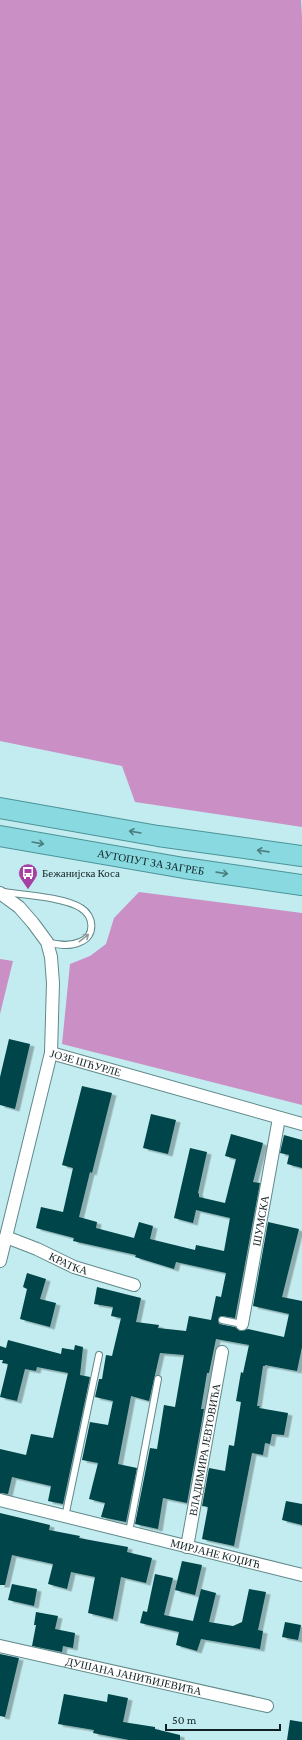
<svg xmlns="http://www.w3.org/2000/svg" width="302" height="1740" font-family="'Crimson Pro',serif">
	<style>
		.forest { fill: #ca90c5 }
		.building { fill: #014448; filter: url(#shadow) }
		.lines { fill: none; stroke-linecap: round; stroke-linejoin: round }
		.service-casing { stroke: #61898b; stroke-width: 8 }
		.minor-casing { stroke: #61898b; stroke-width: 14 }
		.trunk-casing { stroke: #4c9398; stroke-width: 22 }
		.service { stroke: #fff; stroke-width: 6 }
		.minor { stroke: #fff; stroke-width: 12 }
		.trunk { stroke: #88dae0; stroke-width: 20 }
		.oneway { stroke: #4c7e81 }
		.oneway2 { stroke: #949b9c }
		.labels { text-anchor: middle; stroke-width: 4; stroke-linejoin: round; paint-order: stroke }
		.street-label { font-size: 11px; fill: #112122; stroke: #c2ecef }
		.poi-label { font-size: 11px; fill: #112122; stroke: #c2ecef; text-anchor: start }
	</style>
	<defs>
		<filter id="shadow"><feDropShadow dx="4.5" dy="2.5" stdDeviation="0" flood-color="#0004"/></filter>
	</defs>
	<rect width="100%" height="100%" fill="#c2ecef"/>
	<path class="forest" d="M0,0h301l1,18v809l-167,-25 -13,-36 -122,-25z
		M139,892l163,21v192l-240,-61 8,-80 20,-8 16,-12 8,-26z
		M0,959l13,2 -13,53z"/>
	<path class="building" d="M9,1039l21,5 -15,65 -15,-4v-28z
		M82,1086l30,7 -20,80 -2,-1 -11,45 18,5 -1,6 38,10 5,-16 14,4 -3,13 45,11 1,-5 28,6 6,-33 -34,-8 -3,13 -19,-5 16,-70 17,4 -9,41 1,1v3l26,6 11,-44 -11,-3 6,-22 32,9 -10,39 7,1 -25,135 -14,-2 -3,3 1,5 16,3 5,4 8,-2 36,8 5,-23 -36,-8 15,-84 31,7 -17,68 20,4v46l-5,24 -32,-6v1h-2l-6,40h3l-1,2 29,5 -4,22 -12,-1 -2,10 -5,-1 -2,12 -11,-2 -18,93 -32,-7 6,-32 -6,-1 7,-38 16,3 4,-26 5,1 7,-44 -5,-1 5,-29 2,1 6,-28 -33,-6 -7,34h-2l-6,36h3l-17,94 -24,-5 -5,31 -23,-5 15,-76 7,1 7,-44 11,2 9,-52 -24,-2 -11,48 -18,-5 -13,68 19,4 -11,54 -25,-5 4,-14 -16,-4 9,-36 -16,-3 8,-38 18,3 5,-24 -18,-4 4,-18h3l4,-24 6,1 9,-38 -10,-2 2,-9 -19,-3 3,-17 44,11 -5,24 23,3 -1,3 28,3 3,-15 22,4 5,-24 5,1 5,-24 -50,-11 -2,7 -39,-12 1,-2 -63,-14 1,-3 -38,-10 5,-21 22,5 10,-44 -11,-3z
		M151,1114l25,6 -8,34 -25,-6z
		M284,1135l18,5v28l-15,-4 2,-9 -9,-2z
		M27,1273l19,6 -6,20 16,4 -6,24 -30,-8 7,-30 -4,-2z
		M8,1340l53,14 1,-6 12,2 1,-5 8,2 -3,28 10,2 -27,127 -15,-3 3,-15 -39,-9 -4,17 -8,-1v-44l26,6 5,-21 22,4 15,-65 -31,-6 -1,4 -11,-2 -8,32 -17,-4 8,-33 -6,-1 1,-3h-3v-14l6,2z
		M286,1501l16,3v21l-20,-5z
		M0,1513l50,12 -1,5 31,6 -1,2 49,9 -1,5 25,6 -6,25 -25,-6 -8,42 -25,-6 7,-36 -24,-5 -4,17 -19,-5 5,-20 -41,-9 -7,30h-5z
		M182,1561l20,4 -7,30 -20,-5z
		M155,1574l18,4 -9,37 29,6 8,-32 15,4 -7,29 24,4 9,-4 7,-33 17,3 -8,38 5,1 -3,18 -59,-10 -4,12 -21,-6 3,-13 -39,-9 3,-12 4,1z
		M12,1584l25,5 -3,17 -26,-6z
		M36,1612l22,4 -3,13 20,4 -2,15 -10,-2 -1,6 -30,-6 4,-21h-2z
		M285,1622l16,3 -3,15 -16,-3z
		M0,1654l19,4 -14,59 -5,-1z
		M64,1694l43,8 1,-8 20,4 -5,24 32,5v2l25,6v5h-51l-36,-7 1,-3 -36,-6z
		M290,1720l12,2v18h-15z"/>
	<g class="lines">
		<g class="service-casing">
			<path id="service" d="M3,892c21,3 61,5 78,16 13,8 15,28 -1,34 -11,5 -22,3 -33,0
				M222,1320l20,4
				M65,1517l34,-162
				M129,1532l29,-153"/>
		</g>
		<g class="minor-casing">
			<g id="minor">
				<path d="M0,893l19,14 14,16 14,19 4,15 2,26 -2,70 -51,208"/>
				<path id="s1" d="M51,1053l251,71"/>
				<path id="s2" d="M6,1237l31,12 37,18 60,18"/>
				<path id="s3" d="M242,1324l37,-206"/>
				<path id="s4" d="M0,1500l302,75"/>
				<path id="s5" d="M187,1547l35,-195"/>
				<path id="s6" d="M0,1646l267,60"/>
			</g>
		</g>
		<g class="trunk-casing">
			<g id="trunk">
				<path d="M0,808l158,28 144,20"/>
				<path id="s7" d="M0,836l184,32 118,17"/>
			</g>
		</g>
		<use href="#service" class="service"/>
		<use href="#minor" class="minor"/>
		<use href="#trunk" class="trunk"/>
	</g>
	<defs><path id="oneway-shaft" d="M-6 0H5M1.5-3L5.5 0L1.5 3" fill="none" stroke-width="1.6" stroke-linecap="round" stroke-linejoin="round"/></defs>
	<g class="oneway">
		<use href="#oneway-shaft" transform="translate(135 832) rotate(-170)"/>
		<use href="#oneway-shaft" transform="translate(38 843) rotate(10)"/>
		<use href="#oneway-shaft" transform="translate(263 851) rotate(-172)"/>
		<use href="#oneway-shaft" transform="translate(222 873) rotate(8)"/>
	</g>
	<use class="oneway2" href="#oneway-shaft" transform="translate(84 938) rotate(-38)"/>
	<defs>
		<g id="bus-pin" transform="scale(1)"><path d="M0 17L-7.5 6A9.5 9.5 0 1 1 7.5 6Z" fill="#a740a3" stroke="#c2ecef"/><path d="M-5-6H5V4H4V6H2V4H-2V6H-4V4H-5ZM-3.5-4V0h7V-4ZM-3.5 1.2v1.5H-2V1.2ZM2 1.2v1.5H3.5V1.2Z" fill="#fff"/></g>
	</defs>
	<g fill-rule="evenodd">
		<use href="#bus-pin" x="28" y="873"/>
	</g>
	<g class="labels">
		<g class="street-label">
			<text dy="4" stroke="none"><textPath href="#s7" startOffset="153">АУТОПУТ ЗА ЗАГРЕБ</textPath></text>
			<text dy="4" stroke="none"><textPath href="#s1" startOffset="36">ЈОЗЕ ШЋУРЛЕ</textPath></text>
			<text dy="4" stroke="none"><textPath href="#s3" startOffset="105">ШУМСКА</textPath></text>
			<text dy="4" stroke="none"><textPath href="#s2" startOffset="68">КРАТКА</textPath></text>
			<text dy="4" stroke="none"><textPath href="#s5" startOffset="99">ВЛАДИМИРА ЈЕВТОВИЋА</textPath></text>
			<text dy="4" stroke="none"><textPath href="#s4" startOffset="222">МИРЈАНЕ КОЏИЋ</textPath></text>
			<text dy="4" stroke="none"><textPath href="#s6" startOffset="137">ДУШАНА ЈАНИЋИЈЕВИЋА</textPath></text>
		</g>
		<g class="poi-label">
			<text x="42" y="877">Бежанијска Коса</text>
		</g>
	</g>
	<path d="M166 1724v6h114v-6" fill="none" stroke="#112122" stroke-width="2"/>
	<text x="172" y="1724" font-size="12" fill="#112122" stroke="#c2ecef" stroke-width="3" paint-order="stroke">50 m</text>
</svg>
